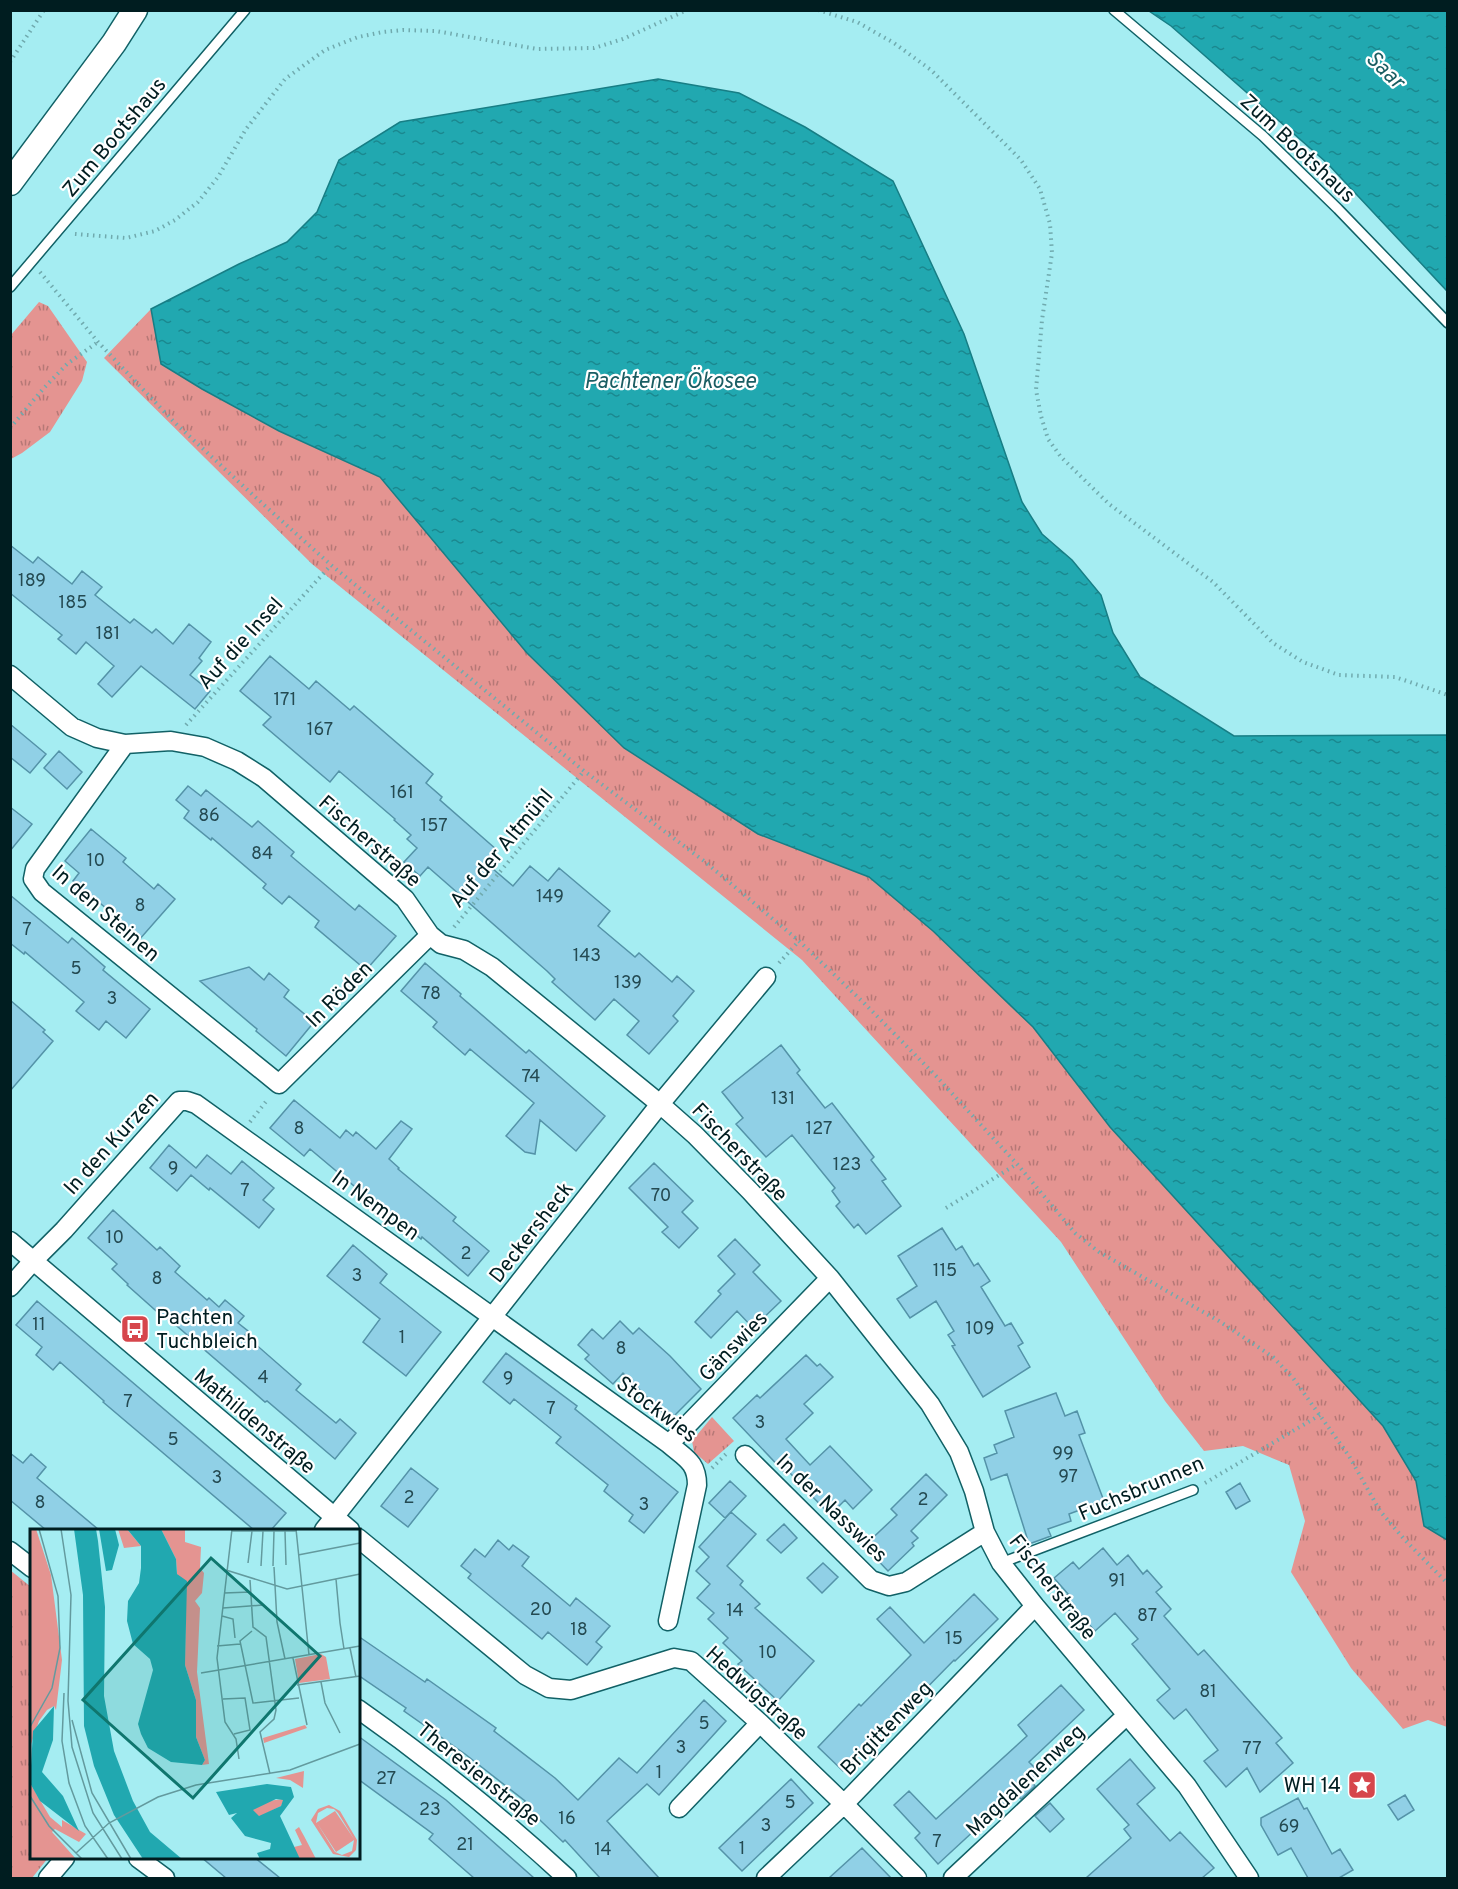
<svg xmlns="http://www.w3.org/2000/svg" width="1458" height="1889" font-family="Overpass,sans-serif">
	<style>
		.grass { fill: url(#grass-tufts) }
		.water { fill: url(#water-ripples); stroke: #177e85; stroke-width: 1.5 }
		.building { fill: #90d0e6; stroke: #5493a8; stroke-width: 1.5 }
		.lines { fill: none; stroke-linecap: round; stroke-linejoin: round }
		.service-casing { stroke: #116166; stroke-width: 12 }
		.minor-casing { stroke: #116166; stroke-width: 21 }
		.tertiary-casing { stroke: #116166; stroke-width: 27 }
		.path { stroke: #70aaae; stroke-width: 4; stroke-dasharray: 1.5 4.5; stroke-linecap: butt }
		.service { stroke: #fff; stroke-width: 9 }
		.minor { stroke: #fff; stroke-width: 18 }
		.tertiary { stroke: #fff; stroke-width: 24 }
		.labels { text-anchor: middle; stroke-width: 4.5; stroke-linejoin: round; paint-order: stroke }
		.number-label { font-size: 18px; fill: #244a52 }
		.street-label { font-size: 21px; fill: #001d20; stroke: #fff }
		.poi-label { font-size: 21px; fill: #001d20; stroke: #fff; text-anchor: start }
		.water-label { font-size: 22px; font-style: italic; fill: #1a5e63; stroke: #fff }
		.inset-road { fill: none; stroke: #639a9e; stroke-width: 1.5 }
		.view { fill: #0f766e; fill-opacity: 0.15; stroke: #0f766e; stroke-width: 3 }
		.inset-edge { fill: none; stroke: #001d20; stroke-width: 3 }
	</style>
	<defs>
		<pattern id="grass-tufts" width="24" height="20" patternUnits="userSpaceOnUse" patternTransform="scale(1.5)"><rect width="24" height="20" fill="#e49491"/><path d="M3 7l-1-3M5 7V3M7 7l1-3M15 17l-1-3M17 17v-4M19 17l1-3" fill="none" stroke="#b67876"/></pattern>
		<pattern id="water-ripples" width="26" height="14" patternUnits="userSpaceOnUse" patternTransform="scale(1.5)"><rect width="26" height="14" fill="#21a8b0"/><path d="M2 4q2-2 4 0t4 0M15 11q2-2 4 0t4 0" fill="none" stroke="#1a888f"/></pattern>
	</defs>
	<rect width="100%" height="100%" fill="#a5edf2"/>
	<path class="grass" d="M39,302l9,4 39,56 -5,19 -32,51 -28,21 -11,6v-124z
		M151,309l10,55 118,67 101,46 147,176 97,95 134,86 111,43 64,54 100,96 77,100 273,299 33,55 8,44 23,15v187l-19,-7 -25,9 -52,-61 -60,-96 14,-51 -16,-56 -46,-19 -39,5 -39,-50 -104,-159 -259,-282 -490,-396 -208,-206z
		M712,1417l22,24 -26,23 -14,-12 -2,-11z
		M10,1570l21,17 1,271h16l-16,20h-21z"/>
	<path class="water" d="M1149,11h298v280l-120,-128 -156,-137z
		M658,79l81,14 66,34 88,54 71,153 58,168 20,32 30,26 29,35 12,38 27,44 94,59 213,-1v805l-23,-14 -8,-45 -33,-55 -273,-299 -77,-100 -100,-96 -64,-54 -111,-43 -134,-86 -97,-95 -147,-176 -101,-46 -77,-42 -41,-25 -10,-55 88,-45 48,-22 30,-30 22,-52 61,-38z"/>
	<path class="building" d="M10,545l23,18 5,-6 34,27 10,-13 20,16 -7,8 35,28 4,-4 18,14 4,-4 17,15 16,-20 22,18 -12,16 3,3 -12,14 20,16 -15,18 -54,-43 -29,31 -14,-13 16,-18 -28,-24 -10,12 -18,-15 4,-4 -52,-42z
		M270,656l39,33 7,-8 34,29 4,-4 79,68 -7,9 16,14 -2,3 57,50 -11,13 27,23 17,-20 18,15 11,-13 51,43 -12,15 37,31 4,-4 33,29 5,-6 17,15 -21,25 5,5 -29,33 -22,-19 12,-14 -25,-22 -19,21 -43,-38 3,-3 -8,-8 -119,-104 -8,9 -16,-14 13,-14 -10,-9 4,-4 -17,-15 1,-1 -56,-48 -9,11 -67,-57 8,-8 -31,-26z
		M10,724l36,30 -16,19 -20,-16z
		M59,751l23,21 -15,17 -23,-21z
		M188,786l13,10 5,-6 46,37 6,-6 36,31 -3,4 64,54 4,-5 37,31 -30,34 -51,-43 4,-6 -30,-25 -7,8 -19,-16 3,-4 -54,-46 -1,2 -27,-22 5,-7 -13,-11z
		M10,807l22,17 -22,27z
		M91,829l35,29 -3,4 31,27 4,-5 17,15 -36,41 -33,-29 1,-2 -34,-28 6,-8 -14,-12z
		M10,895l58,48 4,-5 33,29 -2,3 47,39 -24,29 -20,-17 -7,9 -23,-19 8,-9 -59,-50 -1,2 -14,-11z
		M425,963l36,31 -1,2 66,57 3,-3 76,66 -29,35 -36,-31 -5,34 -10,-2 -19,-16 28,-33 -64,-54 -5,6 -32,-28 4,-5 -36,-31z
		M249,967l15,13 5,-7 20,17 -5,7 30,25 -28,34 -30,-25 1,-2 -57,-48z
		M10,1000l35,30 -2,2 10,9 -43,50z
		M781,1045l19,25 -3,3 28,35 7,-5 42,54 -3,3 15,19 -4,2 19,25 -35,28 -8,-10 -4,4 -18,-22 4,-4 -8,-11 3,-3 -43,-53 -26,22 -30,-33 7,-6 -21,-26z
		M294,1100l46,38 6,-8 7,6 3,-4 20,17 25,-28 11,8 -23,30 10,9 -1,1 58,48 -3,4 36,30 -21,25 -46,-39 -1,2 -48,-40 -1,2 -62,-52 -6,7 -34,-28z
		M169,1145l27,23 11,-13 24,19 11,-13 32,27 -11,12 11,9 -15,19 -49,-40 -1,2 -18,-15 -14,16 -27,-23z
		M654,1163l39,38 -11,11 16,16 -19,20 -17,-16 6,-5 -39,-39z
		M113,1210l44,40 3,-3 20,19 -5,6 32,28 2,-2 10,9 6,-7 19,16 -6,7 10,8 -3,4 56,49 -5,6 40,33 4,-4 16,14 -21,26 -68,-58 -2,1 -101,-87 -1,2 -36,-32 1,-1 -16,-15 5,-5 -29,-26z
		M942,1228l14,22 6,-4 12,20 4,-3 12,18 -9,6 24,39 6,-3 12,20 -5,3 12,21 -47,30 -31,-51 3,-1 -7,-10 6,-4 -18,-30 -26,17 -13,-19 20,-13 -19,-30z
		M735,1239l25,26 -7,7 28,29 -28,27 -16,-17 -26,27 -16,-16 26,-28 -3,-3 17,-17 -17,-18z
		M353,1245l34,29 -7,9 61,49 -35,44 -43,-34 17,-23 -53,-43z
		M37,1301l249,212 -15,17h-17l-151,-128 1,-1 -44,-39 -7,8 -17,-15 6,-8 -26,-22z
		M620,1321l13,13 6,-6 31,28 31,33 -31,31 -47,-47 -10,11 -28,-25 4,-4 -11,-10 14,-16 11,10z
		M506,1353l71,53 -2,3 103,83 -34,41 -15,-12 4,-6 -29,-24 4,-6 -52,-42 5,-6 -47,-38 -4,5 -27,-22z
		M806,1355l11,11 3,-2 13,13 -29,27 9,9 -27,26 24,26 20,-19 42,44 -19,19 -8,-9 -15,15 -41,-43 -3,2 -53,-56 24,-23 3,3z
		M1056,1393l9,23 12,-5 8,22 -6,2 25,66 -35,13 2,7 -23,8 3,7 -22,8 -22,-70 -16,6 -7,-22 13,-5 -3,-8 20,-8 -9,-26z
		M10,1453l13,10 8,-9 15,13 -9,11 62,52h-53l-36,-30z
		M411,1468l27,21 -30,38 -27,-21z
		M926,1474l21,21 -36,36 7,7 -6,5 2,3 -26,25 -24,-25 33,-31 -6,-6z
		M730,1481l16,15 -21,22 -16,-15z
		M1240,1483l10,18 -14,8 -10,-17z
		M731,1512l25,22 -29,32 16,15 -3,4 20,19 -5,4 59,53 -36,40 -40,-37 4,-3 -19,-18 5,-5 -20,-19 6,-6 -17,-15 13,-14 -14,-13 13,-14 -10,-10z
		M784,1524l13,14 -16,15 -14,-13z
		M498,1540l11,10 4,-5 16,12 -7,9 48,40 6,-8 34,28 -14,16 6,5 -15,18 -39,-33 -6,7 -74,-61 3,-4 -10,-8 14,-17 10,8z
		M1103,1548l14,17 11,-10 15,19 4,-4 15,17 -6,5 15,17 -7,7 34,39 6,-5 78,88 -6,5 17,20 -33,29 -13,-24 -21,19 -22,-26 14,-11 -32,-41 -12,10 -17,-19 13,-11 -38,-45 6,-5 -23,-26 -20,18 -17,-19 -4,4 -14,-16 8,-6 -14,-16 19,-16 6,7z
		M823,1563l15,14 -16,16 -15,-15z
		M974,1594l24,25 -43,42 -1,-1 -54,55 -2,-1 -55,57 -25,-24 41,-43 2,2 50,-51 -34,-36 13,-12 34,36z
		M358,1636l67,46 2,-3 69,49 -2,3 61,47 23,22 41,-42 18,15 67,-73 22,21 -67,74 -12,-11 -40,37 52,57h-59l-35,-38 -2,2 -40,-38 2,-3 -60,-47 -61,-43 2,-3 -48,-33z
		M1061,1685l23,25 -55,52 10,10 -9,8 5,6 -14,13 -6,-6 -77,71 -23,-26 5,-5 -26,-28 15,-14 27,28 91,-83 -9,-11z
		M358,1736l88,64 88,78h-60l-45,-39 4,-5 -75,-55z
		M1130,1759l25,29 -18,16 33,37 10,-9 34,36 -12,10h-116l45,-40 -7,-9 5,-4 -32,-36z
		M791,1779l22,24 -71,68 -23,-23z
		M1405,1795l9,15 -16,10 -10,-15z
		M1298,1798l6,11 3,-1 25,46 8,-5 13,21 -14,8h-31l-17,-30 -13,7 -17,-30v-7z
		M1050,1803l14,16 -14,13 -15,-16z
		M862,1848l29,30h-62z
		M201,1857h53l26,21h-54z"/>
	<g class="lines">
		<g class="service-casing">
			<path id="service" d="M1114,10l149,126 75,73 110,114
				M10,287l235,-277
				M1001,1563l192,-73"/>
		</g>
		<g class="minor-casing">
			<path id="minor" d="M10,675l62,52 25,11 28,6 46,-3 34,6 32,14 27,17 141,121 25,36 11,9 23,6 28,17 168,137 35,31 55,56 80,87 100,126 29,48 15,39 11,41 16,31 34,43 152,180 62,92
				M125,744l-90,125 -2,10 9,13 237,192 151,-149
				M10,1241l340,289
				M10,1287l23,-26 31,-31 115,-129h8l9,3 473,340c16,14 28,18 28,41l-29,136
				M669,1444l161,-166
				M745,1455l126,125 18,6 17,-4 79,-50
				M324,1530l336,-426 106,-127
				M358,1538l167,137 24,13 22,2 103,-32 17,3 69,62 84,81 73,74
				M10,1551l22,17
				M358,1709c74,52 143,108 209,169
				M679,1808l81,-85
				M138,1858l27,20
				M48,1878l17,-20
				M766,1878l78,-74 191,-198
				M953,1878l174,-163"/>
		</g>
		<g class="tertiary-casing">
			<path id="tertiary" d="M10,183l104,-140 21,-33"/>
		</g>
		<path class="path" d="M818,10l39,12 37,21 37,27 90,90 19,29 10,35 2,29 -10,67 -6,70 5,26 7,23 13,18 48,47 104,78 60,61 30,19 36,13 56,2 53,18
			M10,62l34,-52
			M75,234l51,4 29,-7 20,-11 23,-18 20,-25 28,-48 39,-50 40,-29 33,-13 25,-5 20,-2 33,1 101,18 57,-1 29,-9 64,-29
			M40,272l58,70 76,80 79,73 78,70 253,206 120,90 95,80 66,63 71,72 81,88 58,69 24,19 120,69 54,36 20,21 56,78 31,55 24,28 44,45
			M10,428l33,-39 24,-25 31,-22
			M186,725l145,-160
			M454,927l130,-156
			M779,963l20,-22
			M250,1122l18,-23
			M946,1208l71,-44
			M712,1468l14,-14
			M1205,1483l115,-68"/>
		<use href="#service" class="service"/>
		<use href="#minor" class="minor"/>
		<use href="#tertiary" class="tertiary"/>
	</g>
	<defs>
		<g id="bus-square" transform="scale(1.5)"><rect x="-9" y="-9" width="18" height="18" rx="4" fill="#d6464c" stroke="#fff"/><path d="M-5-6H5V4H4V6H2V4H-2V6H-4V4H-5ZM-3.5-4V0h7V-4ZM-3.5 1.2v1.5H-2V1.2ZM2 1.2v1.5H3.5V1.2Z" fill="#fff"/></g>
		<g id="sight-square" transform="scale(1.5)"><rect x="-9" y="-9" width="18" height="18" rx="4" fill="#d6464c" stroke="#fff"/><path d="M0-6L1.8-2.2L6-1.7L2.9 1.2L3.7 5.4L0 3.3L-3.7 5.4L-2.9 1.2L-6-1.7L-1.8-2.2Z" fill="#fff"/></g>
	</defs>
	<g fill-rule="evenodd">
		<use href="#bus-square" x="135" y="1329"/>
		<use href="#sight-square" x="1362" y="1785"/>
	</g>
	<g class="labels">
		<g class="number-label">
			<text x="32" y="586">189</text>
			<text x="73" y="608">185</text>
			<text x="108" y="639">181</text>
			<text x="285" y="705">171</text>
			<text x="320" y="735">167</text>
			<text x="402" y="798">161</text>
			<text x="209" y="821">86</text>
			<text x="434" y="831">157</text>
			<text x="262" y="859">84</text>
			<text x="96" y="866">10</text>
			<text x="550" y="902">149</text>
			<text x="140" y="911">8</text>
			<text x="27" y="935">7</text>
			<text x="587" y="961">143</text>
			<text x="76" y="974">5</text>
			<text x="628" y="988">139</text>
			<text x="431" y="999">78</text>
			<text x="112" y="1004">3</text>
			<text x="531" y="1082">74</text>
			<text x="783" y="1104">131</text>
			<text x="299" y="1134">8</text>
			<text x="819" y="1134">127</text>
			<text x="847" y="1170">123</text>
			<text x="173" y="1174">9</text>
			<text x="245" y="1196">7</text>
			<text x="661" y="1201">70</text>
			<text x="115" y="1243">10</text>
			<text x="466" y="1259">2</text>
			<text x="945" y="1276">115</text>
			<text x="357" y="1281">3</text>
			<text x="157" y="1284">8</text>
			<text x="39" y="1330">11</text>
			<text x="980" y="1334">109</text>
			<text x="402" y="1343">1</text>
			<text x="621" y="1354">8</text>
			<text x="263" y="1383">4</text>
			<text x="508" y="1384">9</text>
			<text x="128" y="1407">7</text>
			<text x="551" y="1414">7</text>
			<text x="760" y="1428">3</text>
			<text x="173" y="1445">5</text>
			<text x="1063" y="1459">99</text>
			<text x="1068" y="1482">97</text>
			<text x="217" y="1483">3</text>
			<text x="409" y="1503">2</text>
			<text x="923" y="1505">2</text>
			<text x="40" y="1508">8</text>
			<text x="644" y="1510">3</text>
			<text x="1117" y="1586">91</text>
			<text x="541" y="1615">20</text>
			<text x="735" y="1616">14</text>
			<text x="1147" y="1621">87</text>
			<text x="579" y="1635">18</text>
			<text x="954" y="1644">15</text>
			<text x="768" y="1658">10</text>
			<text x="1208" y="1697">81</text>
			<text x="704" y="1729">5</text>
			<text x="681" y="1753">3</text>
			<text x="1252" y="1754">77</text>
			<text x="659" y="1778">1</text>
			<text x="386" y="1784">27</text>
			<text x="790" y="1808">5</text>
			<text x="430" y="1815">23</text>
			<text x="567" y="1824">16</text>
			<text x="766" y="1831">3</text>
			<text x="1289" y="1832">69</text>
			<text x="937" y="1847">7</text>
			<text x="465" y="1850">21</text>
			<text x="742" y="1854">1</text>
			<text x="603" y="1855">14</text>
		</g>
		<g class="street-label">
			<text transform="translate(114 137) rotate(-50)" y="7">Zum Bootshaus</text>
			<text transform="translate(1298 148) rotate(43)" y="7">Zum Bootshaus</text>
			<text transform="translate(240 643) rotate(-48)" y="7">Auf die Insel</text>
			<text transform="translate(370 841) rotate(41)" y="7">Fischerstraße</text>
			<text transform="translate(501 848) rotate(-50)" y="7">Auf der Altmühl</text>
			<text transform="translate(106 913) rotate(41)" y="7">In den Steinen</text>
			<text transform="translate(339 994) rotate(-45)" y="7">In Röden</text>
			<text transform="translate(111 1143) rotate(-48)" y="7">In den Kurzen</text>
			<text transform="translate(740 1152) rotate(46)" y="7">Fischerstraße</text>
			<text transform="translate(376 1205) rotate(36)" y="7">In Nempen</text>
			<text transform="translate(531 1232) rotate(-52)" y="7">Deckersheck</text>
			<text transform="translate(733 1346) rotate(-46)" y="7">Gänswies</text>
			<text transform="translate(657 1409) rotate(37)" y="7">Stockwies</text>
			<text transform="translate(255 1421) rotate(40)" y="7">Mathildenstraße</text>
			<text transform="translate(1141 1488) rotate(-23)" y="7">Fuchsbrunnen</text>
			<text transform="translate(832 1508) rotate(44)" y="7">In der Nasswies</text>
			<text transform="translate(1053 1587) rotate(52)" y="7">Fischerstraße</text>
			<text transform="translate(757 1693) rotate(42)" y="7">Hedwigstraße</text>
			<text transform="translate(886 1728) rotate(-46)" y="7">Brigittenweg</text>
			<text transform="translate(479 1774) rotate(39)" y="7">Theresienstraße</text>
			<text transform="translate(1025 1780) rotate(-43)" y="7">Magdalenenweg</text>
		</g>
		<g class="poi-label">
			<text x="156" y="1324">Pachten<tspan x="156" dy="24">Tuchbleich</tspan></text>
			<text x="1341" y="1792" text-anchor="end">WH 14</text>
		</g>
		<g class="water-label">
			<text transform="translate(1386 69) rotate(44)" y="8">Saar</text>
			<text x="670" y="388">Pachtener Ökosee</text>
		</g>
	</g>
	<g transform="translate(30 1529)">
		<rect width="330" height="330" fill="#a5edf2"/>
		<path d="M88,0h9l14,17 -17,2zM131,0h24v13l16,5 -1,21 4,5 -2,20 -7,8 5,7 -3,64 12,92 -7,1 3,-5 -9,-23v-37l-11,-35 1,-74 -9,-17 -1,-15zM291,125l5,3 4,22 -31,4 -4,-24zM274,242l-1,17 -13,-8 -14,-2zM254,270l-3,7 -22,11 -7,-7 15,-9z" fill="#e49491"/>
		<path d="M0,0h6l15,46 11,85 -6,50 -2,-4 -7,4 -8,11 -9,26zM275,196l2,3 -43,15 -1,-5zM0,254l20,34 12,10v-7l24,14 -7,8 -24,-13 -3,3 24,27h-46zM269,298l5,9 12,23h-16l-5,-8 -1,-4 8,-2 -7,-15z" fill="#e49491"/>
		<path d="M299,276l11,6 17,29 -1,10 -7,7 -16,-3 -22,-34 7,-11zM297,279l7,1 4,4 16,26 -19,-28 -19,12 2,-10zM287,294l19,29 18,-12 -2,11 -10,4 -7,-3z" fill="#e49491" fill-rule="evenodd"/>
		<path d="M44,0h22l2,12 7,66 -1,89 10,55 19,50 17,31 32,27h-39l-29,-44 -20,-49 -10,-40 -1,-131zM69,0h16l4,16 -7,25 -6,1zM97,0h34l15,30 1,15 10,7 -2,84 11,35v37l9,23 -3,5 -31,-3 -23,-14 -7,-14 -3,-10 15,-54 -3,-11 -17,-15 -6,-23 1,-20 11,-18 2,-15v-22zM24,177l-1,34 -11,32 21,24 16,35 -39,-30 -10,-18 3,-52zM237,255l24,3 3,10 -14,19 20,43h-40l-3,-6 13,-4 1,-6 -26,-7 -14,-18 6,-5 -8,2 -13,-23zM246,270l7,1 -2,6 -22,10 -6,-6z" fill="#21a8b0" fill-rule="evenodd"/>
		<path class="inset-road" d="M31,0l10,66 -3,106 4,46 21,66 29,46M202,0l-15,129 8,64 11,17 3,20M266,0l13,126M202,2h64M255,2l1,34M268,26l62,-12M218,34l4,-32M231,37l2,-35M243,37l1,-35M244,38l3,55 8,37M196,41l61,19 73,-15M306,50l4,44M220,51l3,47 13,10 10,73 -2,9 -14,13 10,42M194,64l27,-1M193,79l40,-3M192,87l11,3 2,19M310,94l4,26M222,102l-12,10 13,62 46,-5M187,117l23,-2M320,119l6,29M263,129l14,67M171,144l159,-27M291,153l4,21 15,30M267,156l63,-9M34,164l-2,48 7,42 16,43 23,33M193,170l22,-1 5,32 -16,4M42,191l20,73 39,66M0,198l22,-39 8,-40 -2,-52 -19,-67M0,267l19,30 33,33M46,324l33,-30 49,-26 38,-12 94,-15 70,-26"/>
		<path class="view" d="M181,29l109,98 -127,142 -110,-98z"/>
		<rect width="330" height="330" class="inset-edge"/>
	</g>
	<rect width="1458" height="1889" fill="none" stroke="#001d20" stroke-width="24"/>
</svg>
